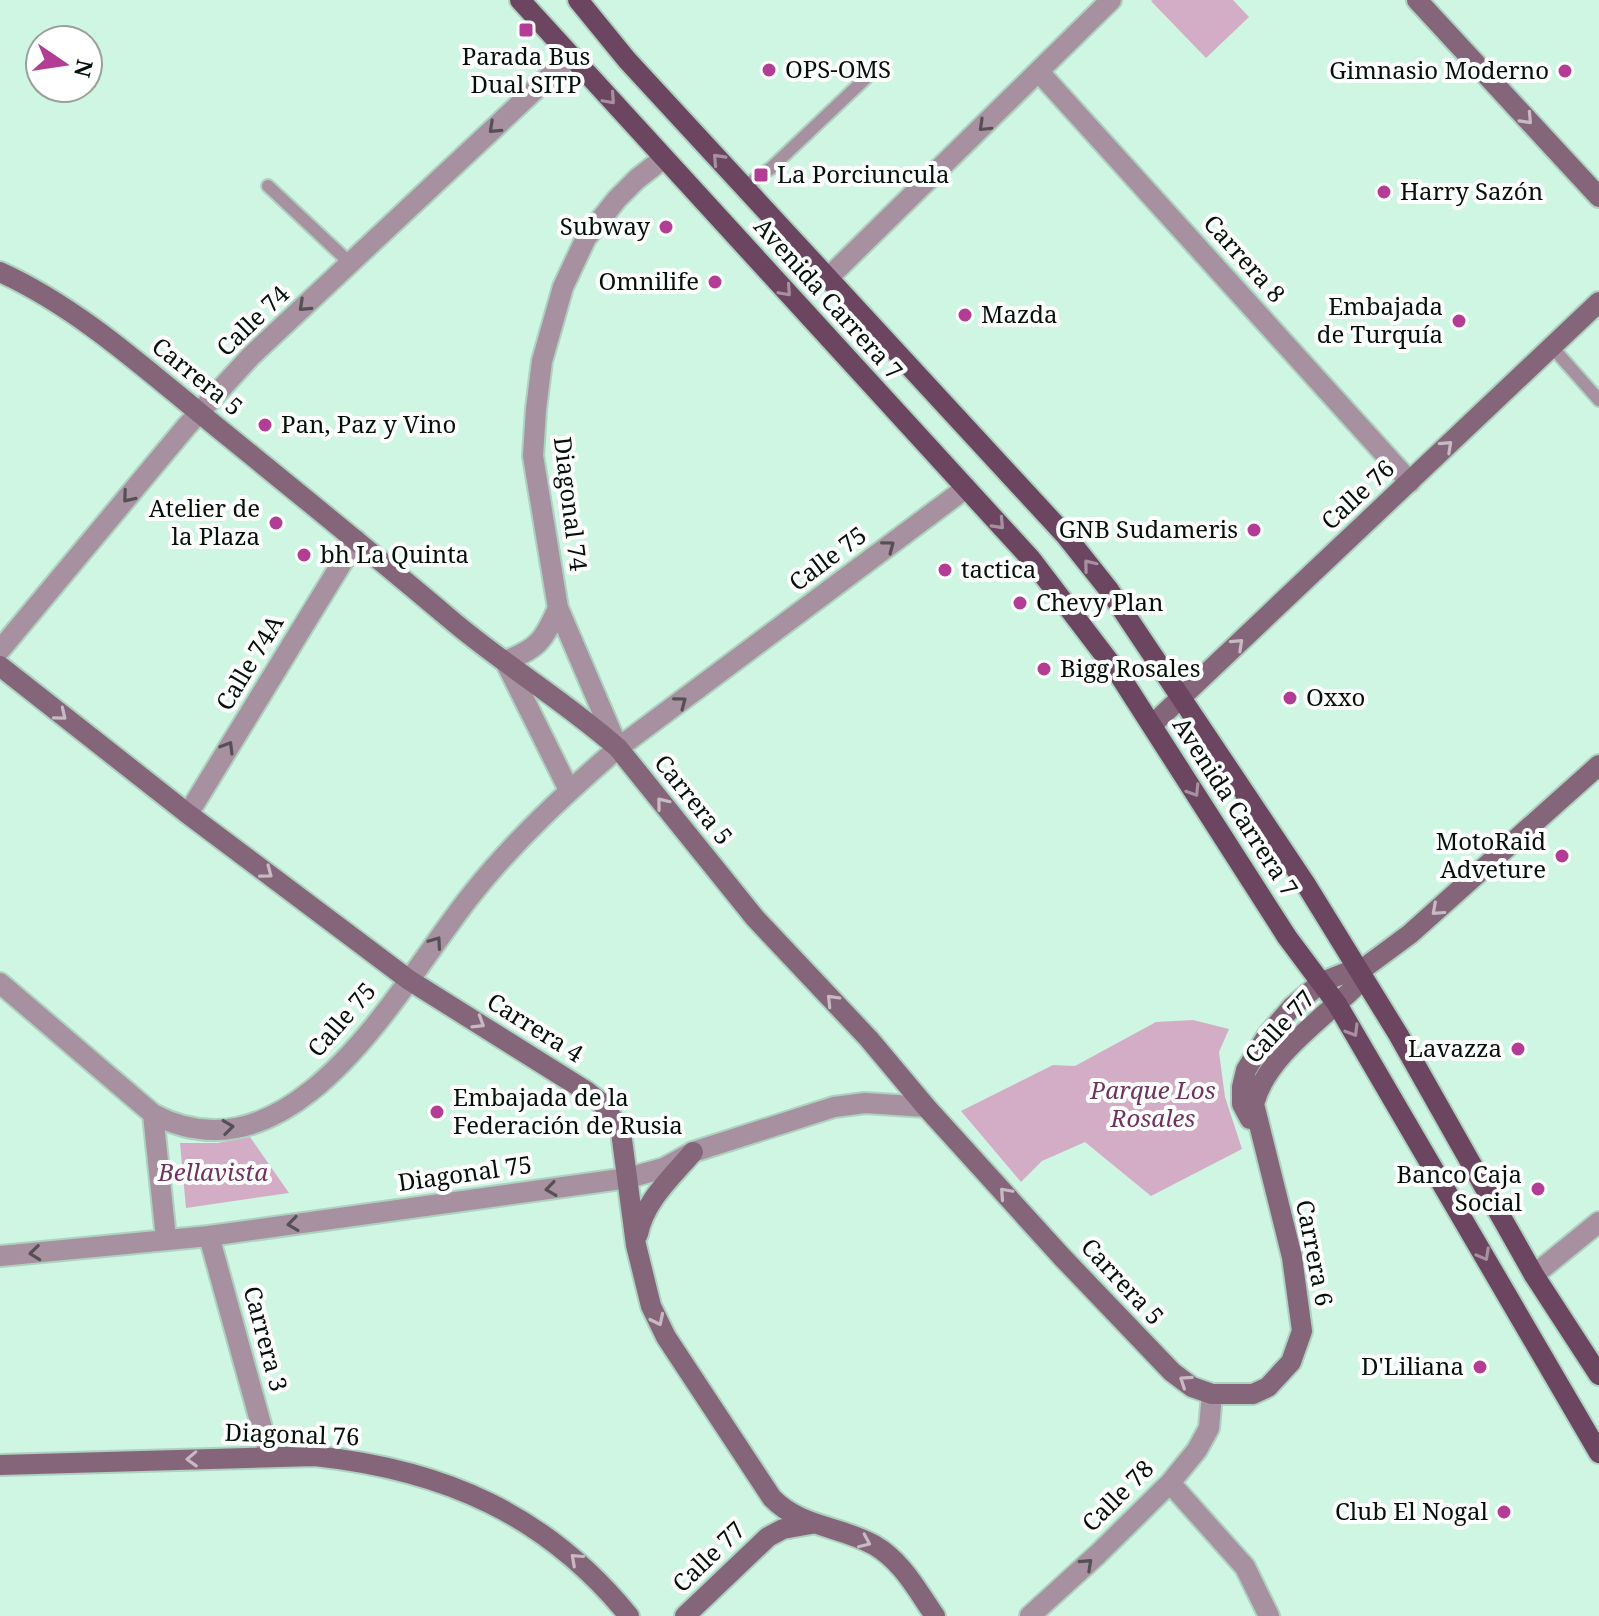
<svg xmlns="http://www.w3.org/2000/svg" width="1599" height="1616" font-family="'Noto Serif',serif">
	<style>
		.green { fill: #d3adc6 }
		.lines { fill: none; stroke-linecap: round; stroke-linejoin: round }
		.lane-casing { stroke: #aed1c0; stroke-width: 16 }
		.street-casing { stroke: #aed1c0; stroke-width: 24 }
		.secondary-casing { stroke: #aed1c0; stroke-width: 24 }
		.primary-casing { stroke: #aed1c0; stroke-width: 24 }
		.lane { stroke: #a7909f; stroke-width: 12 }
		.street { stroke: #a7909f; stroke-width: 20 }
		.secondary { stroke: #85657a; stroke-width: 20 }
		.primary { stroke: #6c4660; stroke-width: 20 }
		.oneway { stroke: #a790a0 }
		.oneway2 { stroke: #c8bac3 }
		.oneway3 { stroke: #565055 }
		.poi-dot { fill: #b33d94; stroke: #fff; stroke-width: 3 }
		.labels { text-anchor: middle; stroke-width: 8; stroke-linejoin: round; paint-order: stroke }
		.poi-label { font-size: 24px; fill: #04110b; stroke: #fff; text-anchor: start }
		.street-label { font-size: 24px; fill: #04110b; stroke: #fff }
		.park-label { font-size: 24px; font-style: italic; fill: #70325e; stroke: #fff }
	</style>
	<rect width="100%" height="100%" fill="#cef6e2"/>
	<path class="green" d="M1153,0h80l16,17 -43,41 -55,-57z
		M1193,1020l36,9 -10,23 6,45 17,52 -91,47 -66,-54 -43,19 -21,21 -60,-71 92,-46 22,1 81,-44z
		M250,1137l39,56 -103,15 -6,-65h37z"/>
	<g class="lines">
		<g class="lane-casing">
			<path id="lane" d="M268,186l82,77
				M744,187l27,-19 96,-91
				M1552,347l47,53"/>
		</g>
		<g class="street-casing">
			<path id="street" d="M1039,72l371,410
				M828,278l283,-278
				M558,608c-14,32 -20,41 -53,53l64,129
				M0,650l186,-223 65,-71 320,-300
				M618,748l-60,-140 -25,-152 3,-47 6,-48 21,-74 23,-49 31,-39 20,-20 27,-21
				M188,814l168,-274
				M0,983l153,131c143,75 248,-132 319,-220 43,-54 94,-101 146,-146l348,-260
				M153,1114l13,124
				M209,1236l61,221
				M0,1256l209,-20 419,-58 36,-10 29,-16 141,-45 31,-4 61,4
				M1534,1275l65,-53
				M1170,1483l75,84 24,49
				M1030,1616l68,-62 72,-71 27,-33 12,-22 3,-34"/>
		</g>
		<g class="secondary-casing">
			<path id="secondary" d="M1417,0l182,197
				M0,272c77,35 142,94 207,147 81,66 163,132 243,200 54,46 115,82 168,129l137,170 114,121 57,68 136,150 110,115 20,15 20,7h41l15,-7 23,-25 11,-31 -10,-74 -38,-153c12,-47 67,-84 101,-117l5,-16
				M0,666l188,148 221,166 177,111 18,14 17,27 15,113 15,61 15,31 106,161c28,29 68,28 102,47 28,16 43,45 61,71
				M1152,725l447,-423
				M1250,1119l-8,-15v-17l4,-17 21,-34 25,-29 30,-25 23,-9 15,-2 50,-37 189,-169
				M638,1234c7,-34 34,-57 55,-82
				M0,1465l315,-9c129,14 231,58 314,160
				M685,1616l83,-79 15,-8 28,-5"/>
		</g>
		<g class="primary-casing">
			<path id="primary" d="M520,0l511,559 87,114 169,264 50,67 262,449
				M578,0l49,60 439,476 43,54 196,293 93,151 136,241 65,100"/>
		</g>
		<use href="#lane" class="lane"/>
		<use href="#street" class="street"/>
		<use href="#secondary" class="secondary"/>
		<use href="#primary" class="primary"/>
	</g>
	<defs><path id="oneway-chevron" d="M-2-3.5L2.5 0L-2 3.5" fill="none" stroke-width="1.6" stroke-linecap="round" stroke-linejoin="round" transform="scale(2)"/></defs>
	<g class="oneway">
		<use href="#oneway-chevron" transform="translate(610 99) rotate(48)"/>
		<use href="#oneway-chevron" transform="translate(718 159) rotate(-133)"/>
		<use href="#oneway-chevron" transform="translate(786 291) rotate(48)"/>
		<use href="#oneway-chevron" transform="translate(999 524) rotate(47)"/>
		<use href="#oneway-chevron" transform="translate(1089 565) rotate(-129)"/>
		<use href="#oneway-chevron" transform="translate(1194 791) rotate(58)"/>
		<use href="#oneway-chevron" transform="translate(1353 1031) rotate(59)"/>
		<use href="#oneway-chevron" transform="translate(1484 1255) rotate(61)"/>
	</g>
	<g class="oneway2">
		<use href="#oneway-chevron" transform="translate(1527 119) rotate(47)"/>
		<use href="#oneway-chevron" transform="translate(1447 446) rotate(-43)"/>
		<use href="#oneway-chevron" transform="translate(1238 644) rotate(-43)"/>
		<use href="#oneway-chevron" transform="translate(61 715) rotate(39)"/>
		<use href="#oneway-chevron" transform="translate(662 803) rotate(-129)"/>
		<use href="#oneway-chevron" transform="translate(267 873) rotate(37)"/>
		<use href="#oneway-chevron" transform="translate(1437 910) rotate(138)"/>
		<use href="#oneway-chevron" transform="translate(832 1000) rotate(-134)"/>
		<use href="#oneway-chevron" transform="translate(479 1023) rotate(32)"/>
		<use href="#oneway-chevron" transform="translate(1005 1193) rotate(-132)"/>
		<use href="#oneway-chevron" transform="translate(658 1320) rotate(64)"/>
		<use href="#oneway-chevron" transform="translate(1185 1381) rotate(-146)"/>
		<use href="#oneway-chevron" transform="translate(192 1459) rotate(178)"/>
		<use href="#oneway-chevron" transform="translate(865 1542) rotate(24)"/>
		<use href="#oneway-chevron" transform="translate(576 1559) rotate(-138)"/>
	</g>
	<g class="oneway3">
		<use href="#oneway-chevron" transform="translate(984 126) rotate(136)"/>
		<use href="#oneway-chevron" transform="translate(494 128) rotate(137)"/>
		<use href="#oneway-chevron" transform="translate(304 306) rotate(137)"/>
		<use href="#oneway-chevron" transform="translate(128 497) rotate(130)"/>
		<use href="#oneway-chevron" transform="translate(889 546) rotate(-37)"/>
		<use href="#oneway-chevron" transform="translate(681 702) rotate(-37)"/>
		<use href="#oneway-chevron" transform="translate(228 747) rotate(-59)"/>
		<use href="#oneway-chevron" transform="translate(436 942) rotate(-55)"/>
		<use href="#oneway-chevron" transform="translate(228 1127) rotate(-7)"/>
		<use href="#oneway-chevron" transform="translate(551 1189) rotate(172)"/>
		<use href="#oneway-chevron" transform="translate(293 1224) rotate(172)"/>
		<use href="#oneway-chevron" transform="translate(35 1253) rotate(174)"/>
		<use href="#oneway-chevron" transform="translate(1087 1564) rotate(-43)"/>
	</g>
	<g class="poi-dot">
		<rect x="518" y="22" width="16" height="16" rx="4"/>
		<circle cx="769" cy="70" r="8"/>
		<circle cx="1565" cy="71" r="8"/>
		<rect x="753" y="167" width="16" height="16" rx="4"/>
		<circle cx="1384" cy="192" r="8"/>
		<circle cx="666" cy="227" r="8"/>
		<circle cx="715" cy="282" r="8"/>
		<circle cx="965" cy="315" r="8"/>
		<circle cx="1459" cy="321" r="8"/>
		<circle cx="265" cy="425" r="8"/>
		<circle cx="276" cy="523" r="8"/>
		<circle cx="1254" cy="530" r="8"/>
		<circle cx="304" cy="555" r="8"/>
		<circle cx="945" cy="570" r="8"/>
		<circle cx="1020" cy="603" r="8"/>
		<circle cx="1044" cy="669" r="8"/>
		<circle cx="1290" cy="698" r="8"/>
		<circle cx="1562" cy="856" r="8"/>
		<circle cx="1518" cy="1049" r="8"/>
		<circle cx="437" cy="1112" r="8"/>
		<circle cx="1538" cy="1189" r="8"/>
		<circle cx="1480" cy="1367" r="8"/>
		<circle cx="1504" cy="1512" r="8"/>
	</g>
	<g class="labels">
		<g class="poi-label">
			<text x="526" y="65" text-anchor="middle">Parada Bus<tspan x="526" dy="28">Dual SITP</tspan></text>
			<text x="785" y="78">OPS-OMS</text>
			<text x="1549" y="79" text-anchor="end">Gimnasio Moderno</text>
			<text x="777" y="183">La Porciuncula</text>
			<text x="1400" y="200">Harry Sazón</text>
			<text x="650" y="235" text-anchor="end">Subway</text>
			<text x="699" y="290" text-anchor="end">Omnilife</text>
			<text x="1443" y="315" text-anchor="end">Embajada<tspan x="1443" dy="28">de Turquía</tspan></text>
			<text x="981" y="323">Mazda</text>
			<text x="281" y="433">Pan, Paz y Vino</text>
			<text x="260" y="517" text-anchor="end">Atelier de<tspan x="260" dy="28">la Plaza</tspan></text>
			<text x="1238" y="538" text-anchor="end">GNB Sudameris</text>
			<text x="320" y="563">bh La Quinta</text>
			<text x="961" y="578">tactica</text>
			<text x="1036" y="611">Chevy Plan</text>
			<text x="1060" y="677">Bigg Rosales</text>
			<text x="1306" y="706">Oxxo</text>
			<text x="1546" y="850" text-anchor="end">MotoRaid<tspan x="1546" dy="28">Adveture</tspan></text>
			<text x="1502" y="1057" text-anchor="end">Lavazza</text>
			<text x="453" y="1106">Embajada de la<tspan x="453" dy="28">Federación de Rusia</tspan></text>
			<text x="1522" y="1183" text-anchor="end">Banco Caja<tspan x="1522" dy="28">Social</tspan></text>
			<text x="1464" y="1375" text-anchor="end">D'Liliana</text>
			<text x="1488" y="1520" text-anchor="end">Club El Nogal</text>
		</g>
		<g class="street-label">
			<text transform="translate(1244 259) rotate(48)" y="8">Carrera 8</text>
			<text transform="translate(828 299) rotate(48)" y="8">Avenida Carrera 7</text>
			<text transform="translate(253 321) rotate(-44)" y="8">Calle 74</text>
			<text transform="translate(197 377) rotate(39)" y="8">Carrera 5</text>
			<text transform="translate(1358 495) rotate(-43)" y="8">Calle 76</text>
			<text transform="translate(570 504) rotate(83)" y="8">Diagonal 74</text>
			<text transform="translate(828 559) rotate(-37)" y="8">Calle 75</text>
			<text transform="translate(250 663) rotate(-59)" y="8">Calle 74A</text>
			<text transform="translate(693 800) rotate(51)" y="8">Carrera 5</text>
			<text transform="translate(1235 807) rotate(57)" y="8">Avenida Carrera 7</text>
			<text transform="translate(342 1020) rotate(-49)" y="8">Calle 75</text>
			<text transform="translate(1280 1027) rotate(-47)" y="8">Calle 77</text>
			<text transform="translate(535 1028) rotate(32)" y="8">Carrera 4</text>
			<text transform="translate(465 1174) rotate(-8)" y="8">Diagonal 75</text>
			<text transform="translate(1314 1253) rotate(79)" y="8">Carrera 6</text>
			<text transform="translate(1122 1282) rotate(47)" y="8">Carrera 5</text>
			<text transform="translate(265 1339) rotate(75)" y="8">Carrera 3</text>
			<text transform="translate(292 1435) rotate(2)" y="8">Diagonal 76</text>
			<text transform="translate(1118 1496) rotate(-45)" y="8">Calle 78</text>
			<text transform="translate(709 1557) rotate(-44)" y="8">Calle 77</text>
		</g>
		<g class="park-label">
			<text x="1153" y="1099">Parque Los<tspan x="1153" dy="28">Rosales</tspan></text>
			<text x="213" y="1181">Bellavista</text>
		</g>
	</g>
	<g transform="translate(64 64) rotate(103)"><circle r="38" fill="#ffffff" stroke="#9ba09d" stroke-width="2"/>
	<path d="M0-6L14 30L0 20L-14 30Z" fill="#b33d94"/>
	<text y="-12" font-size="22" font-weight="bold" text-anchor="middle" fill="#04110b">N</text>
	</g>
</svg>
